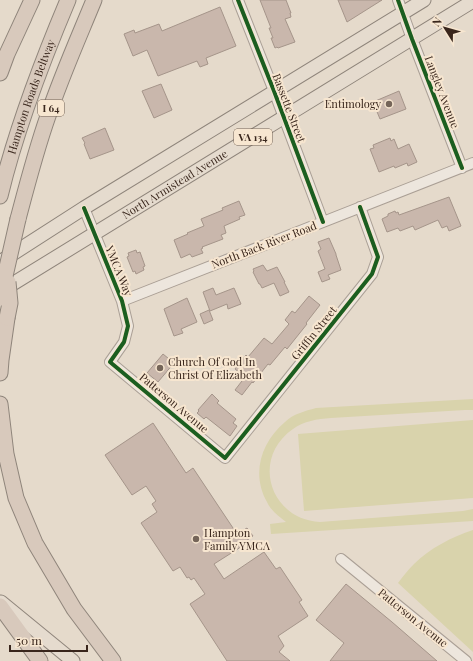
<svg xmlns="http://www.w3.org/2000/svg" width="473" height="661" font-family="'Playfair Display',serif">
	<style>
		.pitch { fill: #d9d3ac }
		.building { fill: #c9b7ac; stroke: #a5958a }
		.lines { fill: none; stroke-linecap: round; stroke-linejoin: round }
		.minor-casing { stroke: #aa9f95; stroke-width: 12 }
		.major-casing { stroke: #8f857b; stroke-width: 15 }
		.highway-casing { stroke: #8f857b; stroke-width: 17 }
		.minor { stroke: #ede6dd; stroke-width: 10 }
		.major { stroke: #e5dbce; stroke-width: 13 }
		.highway { stroke: #d8c9bc; stroke-width: 15 }
		.highway-bridge-casing { stroke: #8f857b; stroke-width: 17; stroke-linecap: butt }
		.highway-bridge { stroke: #d8c9bc; stroke-width: 15 }
		.cycleway-casing { stroke: #f7e6d0; stroke-width: 6 }
		.cycleway { stroke: #1b5e20; stroke-width: 4 }
		.poi-dot { fill: #756559; stroke: #f7e6d0; stroke-width: 1.5 }
		.labels { text-anchor: middle; stroke-width: 4; stroke-linejoin: round; paint-order: stroke }
		.shield { fill: #f7e6d0; stroke: #726052; stroke-width: 1 }
		.shield-label { font-size: 10px; font-weight: bold; fill: #39261c }
		.street-label { font-size: 11px; fill: #39261c; stroke: #f7e6d0 }
		.poi-label { font-size: 11px; fill: #39261c; stroke: #f7e6d0; text-anchor: start }
	</style>
	<rect width="100%" height="100%" fill="#e5dacb"/>
	<path class="pitch" d="M473,399v11h-8l-134,8c-14,1 -27,3 -38,11 -42,29 -24,90 27,93l143,-11 10,-2v12l-202,13 -1,-10 16,-2c-7,-6 -15,-11 -19,-20 -16,-28 -6,-60 18,-80 8,-8 20,-11 31,-14z
		M473,420v78l-169,13 -6,-77z
		M473,530v122l-75,-69c5,-7 10,-13 16,-19 16,-16 38,-27 59,-34z"/>
	<path class="building" d="M260,0h26l5,13h-1l1,4 -6,2 10,23 -17,6 -1,-1 -2,1 -4,-10h2l-4,-10h2z
		M338,0h44l-35,22z
		M220,7l16,39 -30,12 2,6 -8,3 -3,-6 -39,15 -11,-26 -14,6 -9,-22 10,-4 1,3 24,-9 3,7z
		M161,84l11,26 -18,8 -12,-27z
		M399,91l7,18 -26,10 -7,-17z
		M105,128l9,22 -24,9 -6,-15 1,-1 -3,-5z
		M390,138l1,3 3,-2 4,10 11,-5 8,18 -9,4 -1,-3 -12,5 -1,-2 -15,6 -9,-23 4,-1 -1,-3z
		M449,197l12,29 -12,5 -2,-5 -5,2 -4,-8 -23,10 -2,-4 -13,5 -2,-3 -11,4 -5,-13 6,-3v-2l7,-3 1,2 2,-1 1,3z
		M239,201l6,14 -6,2 1,2 -16,7 2,7 -5,2 2,4 -21,8 1,1 -2,1 2,4 -11,4 -2,-3 -9,4 -7,-18 14,-6 -1,-1 17,-7 -3,-7 22,-9 -1,-2z
		M329,238l7,16v1l5,15 -13,5 2,4 -8,3 -4,-10 7,-3 -7,-18 3,-2 -3,-7z
		M136,250l1,3 3,-1 5,14 -2,1 1,3 -8,4 -1,-3 -2,1 -6,-15 2,-1 -1,-3z
		M263,265l4,6 10,-4 8,15h-1l5,10 -9,4 -6,-13 -12,5 -2,-4h-1l-6,-12 1,-1 -1,-2z
		M213,288l3,7 18,-7 7,16 -13,5 -1,-5 -17,7 -7,-19z
		M309,296l11,9 -14,18 1,1 -20,25 -2,-2 -15,18 -2,-1 -15,19 -1,-1 -10,13 -7,-5 10,-13 -10,-8 11,-14 2,2 16,-19 8,6 17,-20 -4,-4 7,-9 3,2z
		M187,298l10,24 -16,7 2,4 -9,3 -10,-27z
		M209,310l4,10 -9,4 -4,-10z
		M163,354l11,9 -16,19 -11,-9z
		M212,394l7,7 -2,2 19,16 -3,4 4,3 -7,10 -24,-19 -2,2 -7,-6 2,-2 -1,-1z
		M153,423l33,50 7,-5 44,66 10,-6 6,8 -10,7 1,2 -30,19 10,15 40,-27 12,17 4,-2 22,33 -3,2 9,14 -30,20 6,10 -5,6 11,9h-63l-37,-57 15,-10 -11,-16 -3,2 -2,-3 -2,1 -7,-11 -7,4 -32,-48 16,-11 -5,-8 4,-3 -10,-15 -14,9 -27,-40z
		M346,584l46,38 45,39h-107l14,-18 -28,-23z"/>
	<g class="lines">
		<g class="minor-casing">
			<path id="minor" d="M238,0l36,91 49,131
				M398,0l14,39 50,129
				M84,208l38,93 6,25 -4,16 -14,20 115,96 147,-184 6,-17 -18,-50
				M122,301l351,-138
				M341,559l125,102"/>
		</g>
		<g class="major-casing">
			<g id="major">
				<path d="M0,262l84,-54 340,-208"/>
				<path id="s1" d="M1,291l472,-290"/>
				<path d="M1,602l72,59"/>
			</g>
		</g>
		<g class="highway-casing">
			<g id="highway">
				<path d="M0,73l7,-19 25,-54"/>
				<path id="s2" d="M0,196c16,-67 41,-132 68,-196"/>
				<path d="M18,219c9,-34 18,-69 30,-103 13,-39 30,-77 46,-116"/>
				<path d="M0,373l1,-13 6,-42"/>
				<path d="M0,404l6,50 10,44 19,45 39,66 39,52"/>
				<path d="M0,606l40,55"/>
			</g>
		</g>
		<use href="#minor" class="minor"/>
		<use href="#major" class="major"/>
		<use href="#highway" class="highway"/>
		<g class="highway-bridge-casing">
			<path id="highway-bridge" d="M0,298l18,-79
				M7,318l3,-15 -2,-21"/>
		</g>
		<use href="#highway-bridge" class="highway-bridge"/>
		<g class="cycleway-casing">
			<path id="cycleway" d="M238,0l36,91 49,131
				M398,0l14,39 50,129
				M84,208l38,93 6,25 -4,16 -14,20 115,96 147,-184 6,-17 -18,-50"/>
		</g>
		<use href="#cycleway" class="cycleway"/>
	</g>
	<g class="poi-dot">
		<circle cx="389" cy="104" r="4"/>
		<circle cx="160" cy="368" r="4"/>
		<circle cx="196" cy="539" r="4"/>
	</g>
	<g class="labels">
		<g class="shield">
			<rect x="38" y="100" width="26" height="16" rx="3"/>
			<rect x="234" y="129" width="38" height="16" rx="3"/>
		</g>
		<g class="shield-label">
			<text x="51" y="112">I 64</text>
			<text x="253" y="141">VA 134</text>
		</g>
		<g class="street-label">
			<text transform="translate(442 92) rotate(69)" y="4">Langley Avenue</text>
			<text dy="4" stroke="none"><textPath href="#s2" startOffset="104">Hampton Roads Beltway</textPath></text>
			<text transform="translate(289 108) rotate(69)" y="4">Bassette Street</text>
			<text dy="4" stroke="none"><textPath href="#s1" startOffset="204">North Armistead Avenue</textPath></text>
			<text transform="translate(264 245) rotate(-21)" y="4">North Back River Road</text>
			<text transform="translate(119 271) rotate(68)" y="4">YMCA Way</text>
			<text transform="translate(314 333) rotate(-51)" y="4">Griffin Street</text>
			<text transform="translate(174 403) rotate(40)" y="4">Patterson Avenue</text>
			<text transform="translate(413 618) rotate(39)" y="4">Patterson Avenue</text>
		</g>
		<g class="poi-label">
			<text x="381" y="108" text-anchor="end">Entimology</text>
			<text x="168" y="366">Church Of God In<tspan x="168" dy="13">Christ Of Elizabeth</tspan></text>
			<text x="204" y="537">Hampton<tspan x="204" dy="13">Family YMCA</tspan></text>
		</g>
	</g>
	<g transform="translate(445 28) rotate(307)" stroke="#f7e6d0" stroke-width="3" paint-order="stroke">
	<path d="M0-3L7 15L0 10L-7 15Z" fill="#39261c"/>
	<text y="-6" font-size="11" font-weight="bold" text-anchor="middle" fill="#39261c">N</text>
	</g>
	<path d="M10 645v6h77v-6" fill="none" stroke="#39261c" stroke-width="2"/>
	<text x="16" y="645" font-size="12" fill="#39261c" stroke="#f7e6d0" stroke-width="3" paint-order="stroke">50 m</text>
</svg>
